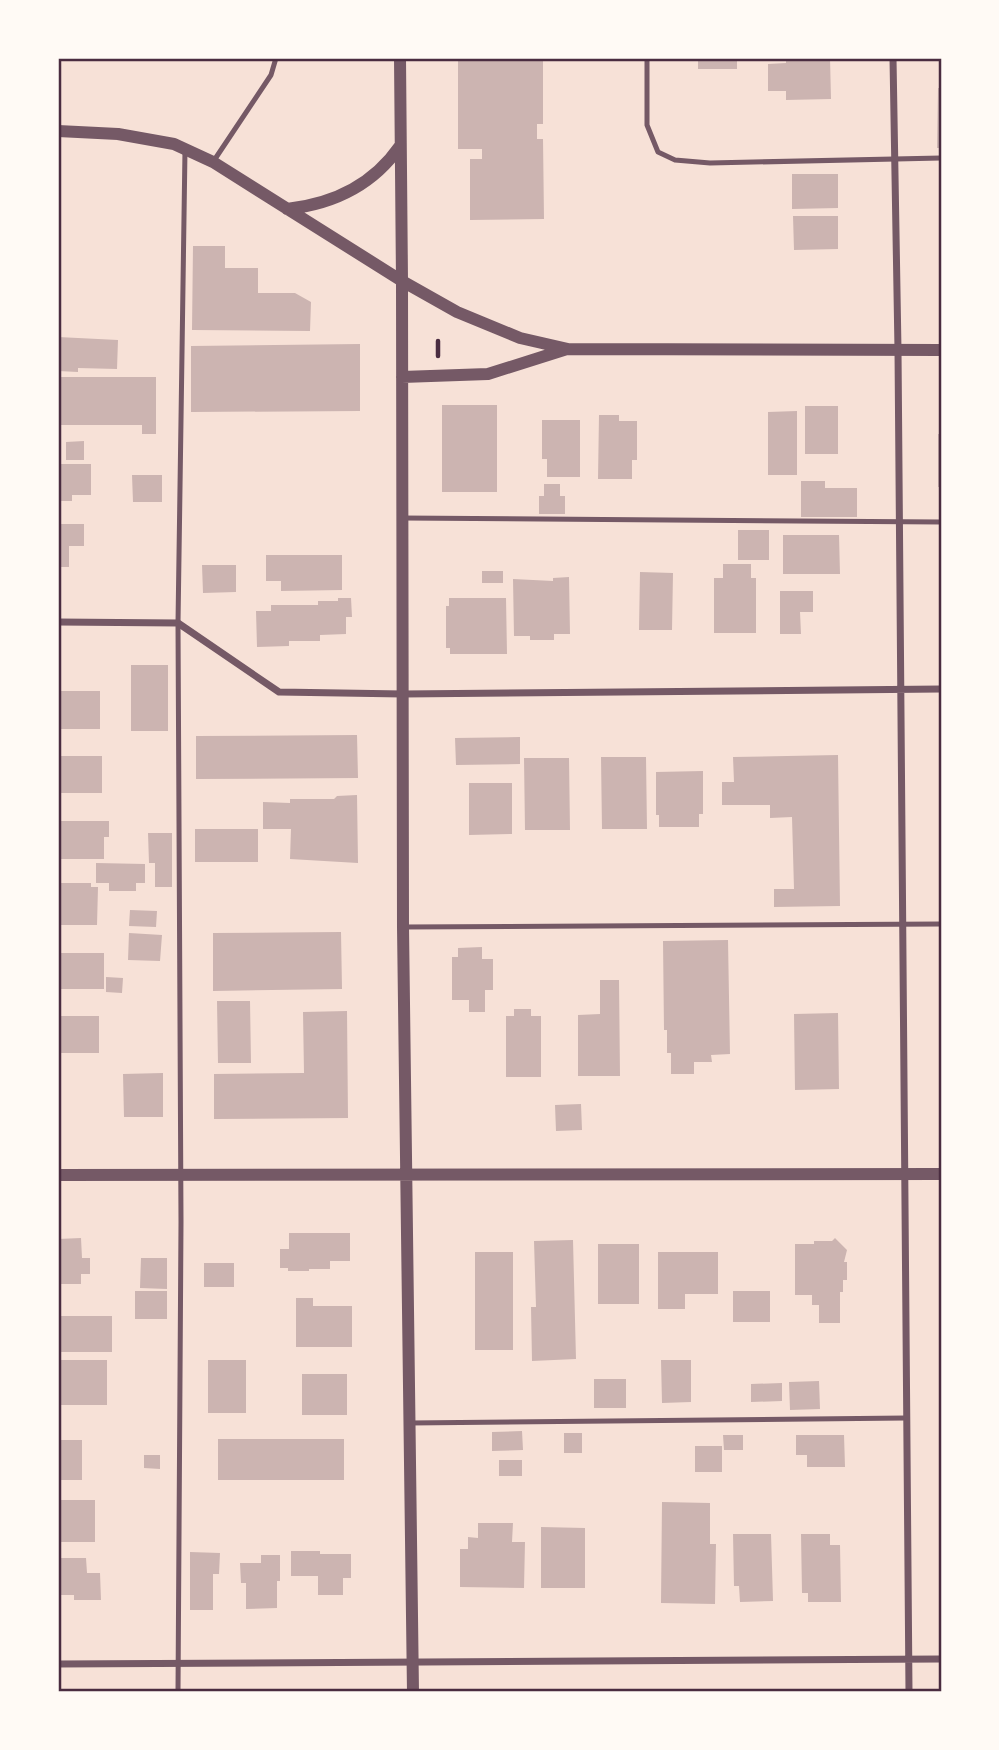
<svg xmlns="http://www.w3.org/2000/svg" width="999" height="1750" font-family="'Space Grotesk',sans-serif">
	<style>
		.building { fill: #ccb4b1 }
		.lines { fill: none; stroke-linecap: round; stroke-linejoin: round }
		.path { stroke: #4a2c40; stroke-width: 4.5 }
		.service { stroke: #755966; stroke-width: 5 }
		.minor { stroke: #755966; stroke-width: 7 }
		.tertiary { stroke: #755966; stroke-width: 12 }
		.neatline { fill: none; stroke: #4a2c40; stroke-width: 2.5 }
	</style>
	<rect width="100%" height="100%" fill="#f7e1d7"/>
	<path class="building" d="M458,58h85v66h-6v15h6l1,80 -74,1v-61h12v-10h-24z
		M698,58h39v11h-39z
		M786,58h44l1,41 -45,1v-9h-18v-27l18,-1z
		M938,88h3v60h-4z
		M792,174h46v34l-46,1z
		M793,216h45v33l-44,1z
		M193,246h32v22h33v25h37l16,9 -1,29 -118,-1z
		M58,337l60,3 -1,29 -39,-1v4l-20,-1z
		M360,344v67l-169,1v-66z
		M58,377h98v57h-14v-9h-84z
		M442,405h55v87h-55z
		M805,406h33v48h-33z
		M797,411v64h-29v-63z
		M599,415h20v6h18v39h-5v19h-34z
		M542,420h38v57h-33v-18h-5z
		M938,434h3v53h-3z
		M84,441v19h-18v-18z
		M58,464h33v31h-19v6h-14z
		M132,475h30v27h-29z
		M801,481h24v7h32v29h-56z
		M544,484h16v12h5v18h-26v-18h5z
		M58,524h26v22h-15v21h-11z
		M738,530h31v30h-31z
		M783,535h56l1,39h-57z
		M266,555h76v35l-61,1v-10h-15z
		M723,564h28v14h5v55h-42v-55h9z
		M202,565h34v27l-33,1z
		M482,571h21v12h-21z
		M640,572l33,1 -1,57h-33z
		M569,577l1,57h-16v6h-24v-4h-16l-1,-57 40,2v-3z
		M780,591h33v21h-13l1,22h-21z
		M338,598h13l1,19h-6v17l-26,1v6h-31v5l-32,1 -1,-36h15v-6h47v-4h20z
		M449,598h57l1,56h-57v-6h-4v-42h3z
		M131,665h37v66h-37z
		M58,691h42v38h-42z
		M357,735l1,43 -162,1v-43z
		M520,737v27l-64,1 -1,-27z
		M838,755l2,151 -66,1v-18h20l-2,-72 -22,1v-13h-48v-23h12l-1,-25z
		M58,756h44v37h-44z
		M601,757h45l1,72h-45z
		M524,758h45l1,72h-45z
		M703,771v43h-4v13h-40v-12h-3v-43z
		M469,783h43v51l-43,1z
		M357,795l1,68 -68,-4 1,-30h-28v-27l27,1v-4h44l3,-3z
		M58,821h51v16h-5v22h-46z
		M195,829h63v33h-63z
		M148,833h24v54h-17v-24h-6z
		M96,863l49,1v19h-9v8h-27v-8h-13z
		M58,883h33v4h7l-1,38h-39z
		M130,910l27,1 -1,16 -27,-1z
		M341,932l1,57 -129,2v-58z
		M129,933l33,2 -2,26 -32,-1z
		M728,940l2,114 -19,1 1,7h-18v12h-23v-21h-4v-23h-3l-1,-89z
		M482,947v12h11v31h-8v22h-16v-12h-17v-43h6v-9z
		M58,953h46v36h-46z
		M106,977l17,1 -1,15 -16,-1z
		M600,980h19l1,96h-42v-61l22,-1z
		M217,1001h33l1,62h-33z
		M514,1009h17v7h10v61h-35v-61h8z
		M347,1011l1,107 -134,1v-45l90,-1 -1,-61z
		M838,1013l1,76 -44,1 -1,-76z
		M58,1016h41v37h-41z
		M163,1073v44h-39l-1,-43z
		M581,1104l1,26 -26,1 -1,-26z
		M289,1233h61v28h-20v8h-21v2h-21v-3h-8v-19h9z
		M81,1238l1,20h8v16h-9v10h-23v-45z
		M835,1238l12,12 -3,12h3v18h-4v12h-3v31h-21v-18h-7v-10h-17v-51h19v-3h18z
		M573,1240l3,119 -44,2 -1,-54h5l-2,-66z
		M598,1244h41v60h-41z
		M475,1252h38v98h-38z
		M658,1252h60v42h-33v15h-27z
		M141,1258h26v31l-27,-1z
		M204,1263h30v24h-30z
		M135,1291h32v28h-32z
		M733,1291h37v31h-37z
		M296,1298h17v8h39v41h-56z
		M58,1316h54v36h-54z
		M58,1360h49v45h-49z
		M208,1360h38v53h-38z
		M661,1360h30v42l-29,1z
		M302,1374h45v41h-45z
		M594,1379h32v29h-32z
		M819,1381l1,28 -30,1 -1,-28z
		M782,1383v18l-31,1v-18z
		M522,1431l1,19 -31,1v-19z
		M564,1433h18v20h-18z
		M723,1435h20v15h-19z
		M796,1435h48l1,32h-38v-12h-11z
		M218,1439h126v41h-126z
		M58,1440h24v40h-24z
		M695,1446h27v26h-27z
		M144,1455h16v14l-16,-1z
		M499,1460h23v16h-23z
		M58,1500h37v42h-37z
		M662,1502l48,1v41h6l-1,60 -54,-1z
		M478,1523h35l-1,19h13l-1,46 -64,-1v-38h8v-12l10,1z
		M541,1527l44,1v60h-44z
		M733,1534h38l2,67 -33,1 -1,-16h-5z
		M801,1534h29v11h10l1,57h-33v-9h-6z
		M291,1551h29v3h31v24h-8v17h-25v-19h-27z
		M190,1552l30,1 -1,21h-6v36h-23z
		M261,1555h19v26h-3v27l-31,1v-26h-5l-1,-20h21z
		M58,1558h28l1,15h13l1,27h-27v-5h-16z"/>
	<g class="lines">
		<path class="path" d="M438,341v15"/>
		<path class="service" d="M647,58v67l11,27 17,8 35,3 231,-5
			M213,162l58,-87 5,-17
			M402,518l539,4
			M403,927l538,-3
			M410,1423l496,-5
			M178,1692l3,-470 -3,-599 7,-473"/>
		<path class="minor" d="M893,58l5,292 11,1342
			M58,622l120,1 101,69 124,2 538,-5
			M58,1664l883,-5"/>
		<path class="tertiary" d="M400,58l2,223 1,646 10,765
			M58,131l60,3 56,10 39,18 189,119 55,31 63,26 48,11 373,1
			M287,209c46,-5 86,-24 113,-63
			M402,377l86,-3 79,-25
			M58,1175l883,-1"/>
	</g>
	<rect width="999" height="1750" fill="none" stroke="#fffaf5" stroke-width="119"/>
	<rect x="60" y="60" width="880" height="1630" class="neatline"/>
</svg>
